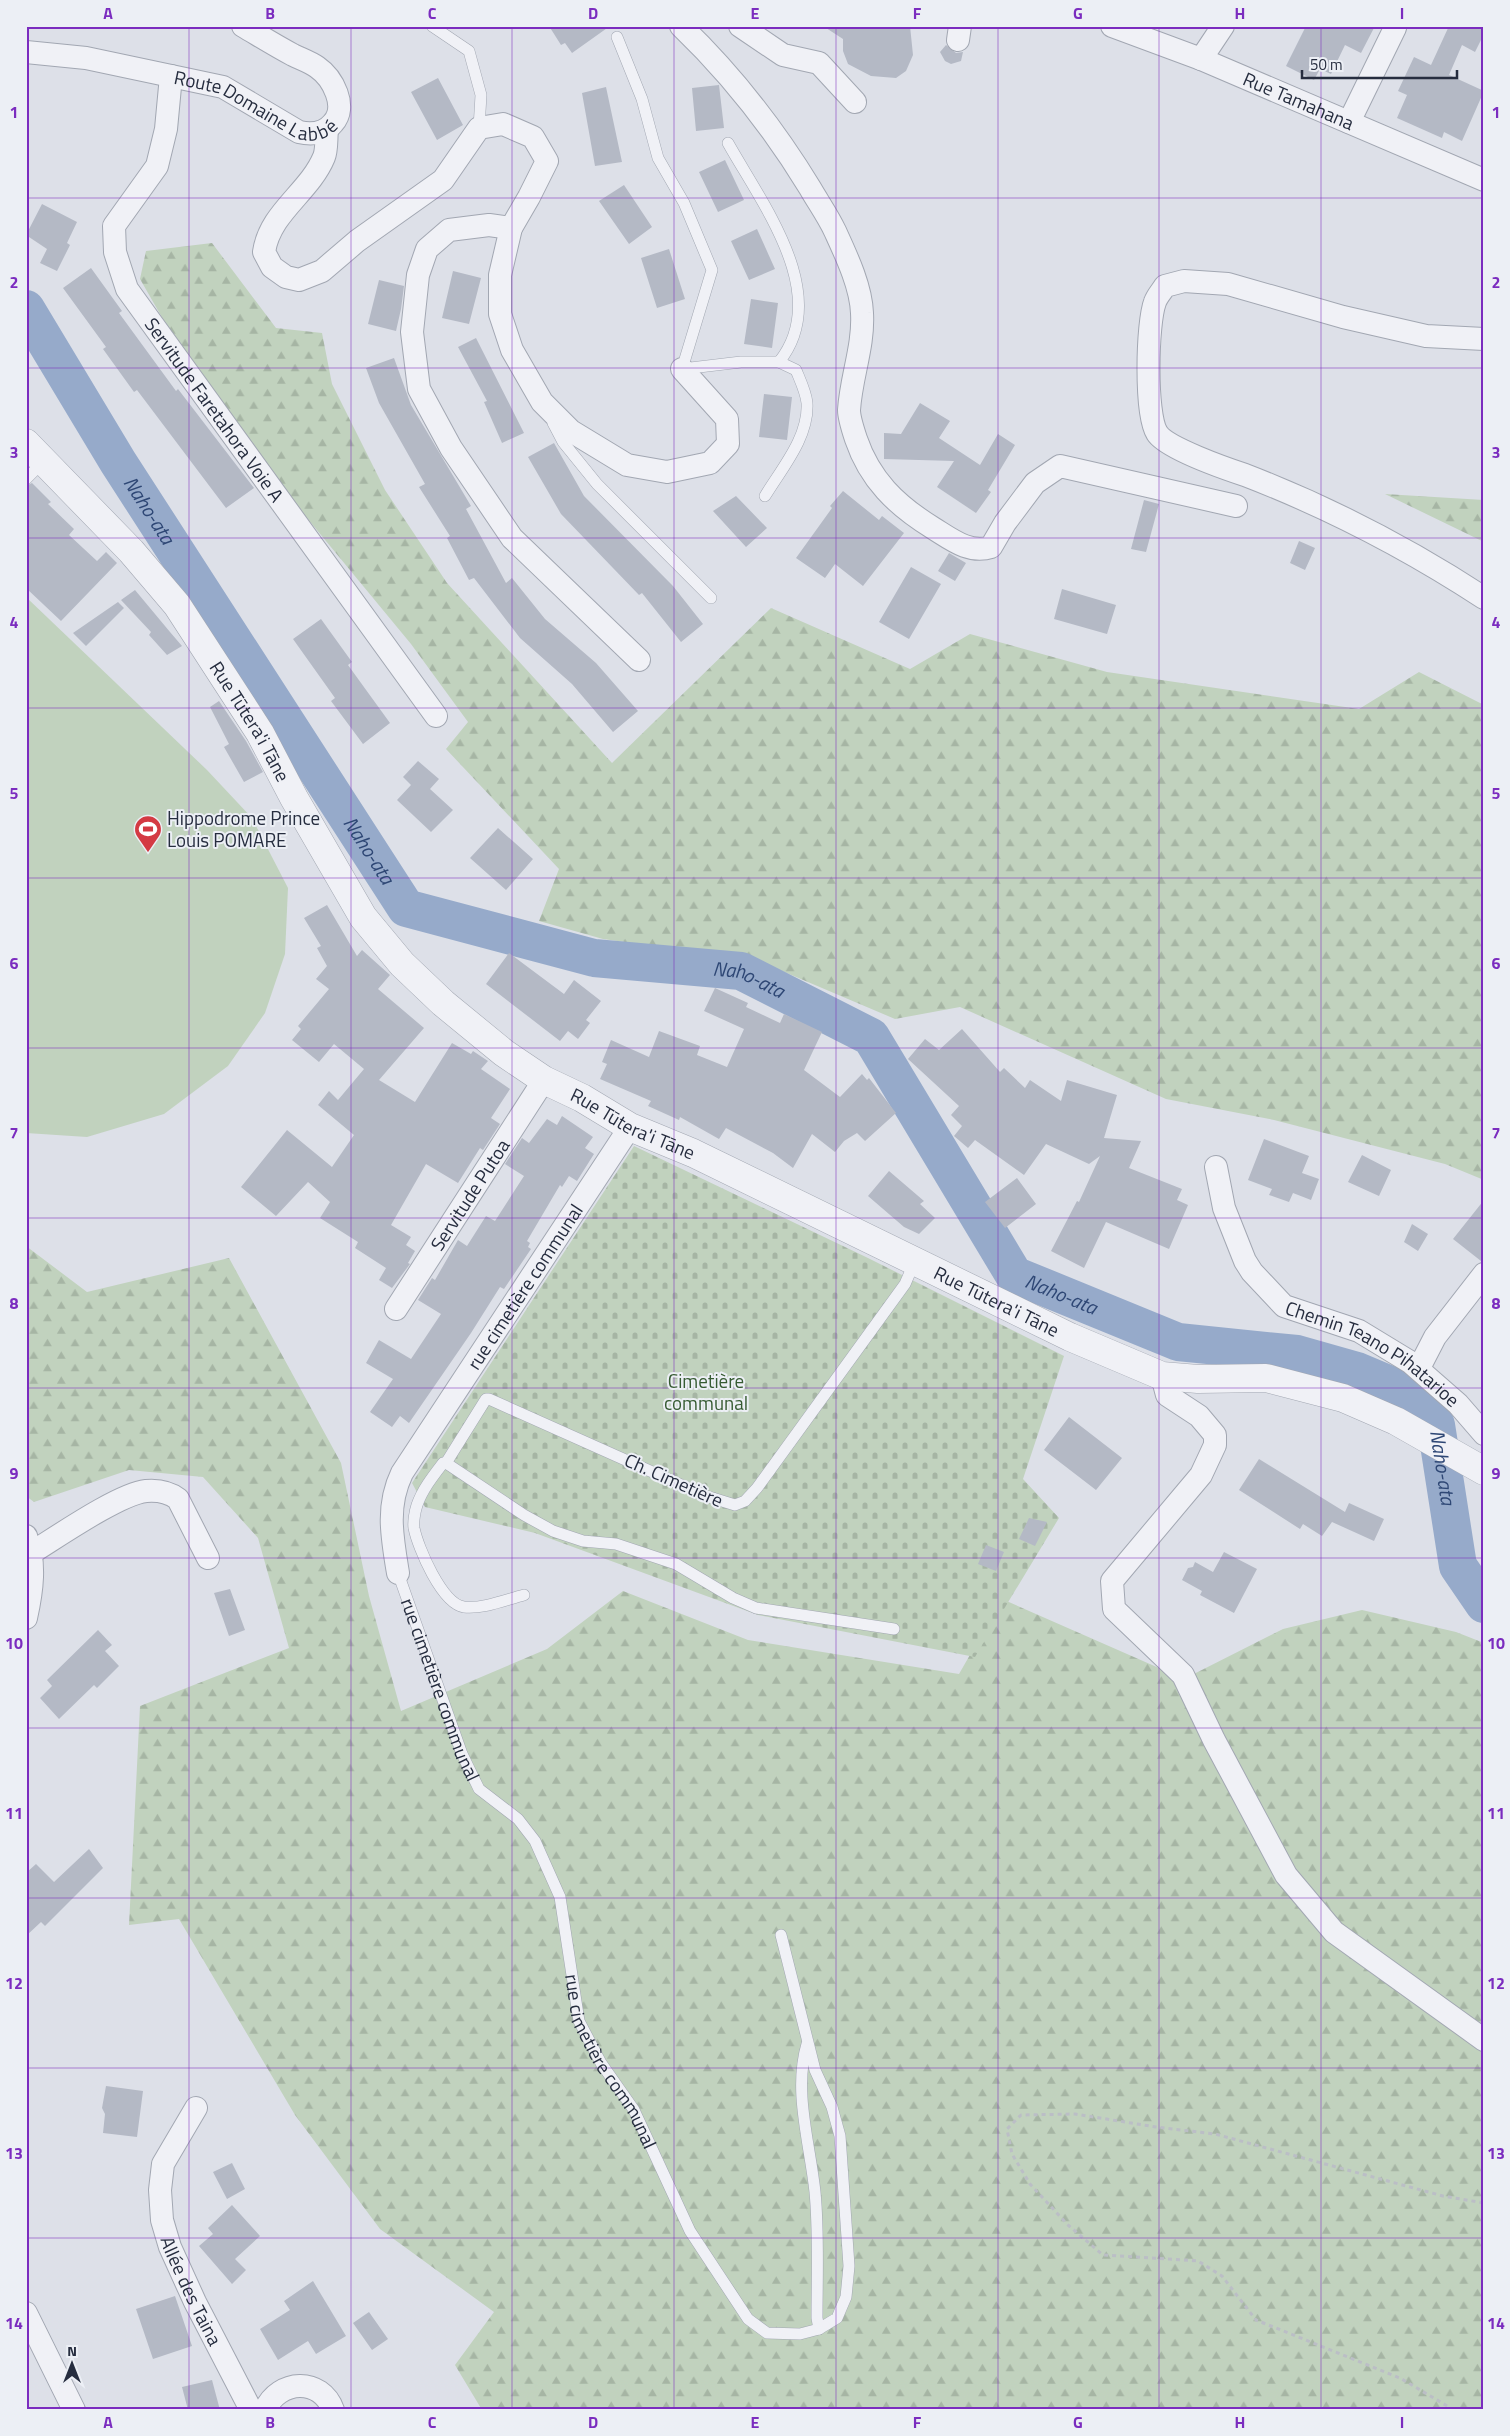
<svg xmlns="http://www.w3.org/2000/svg" width="1510" height="2436" font-family="'Titillium Web',sans-serif">
	<style>
		.forest { fill: url(#forest-firs) }
		.cemetery { fill: url(#cemetery-stones) }
		.pitch { fill: #c1d2be }
		.lines { fill: none; stroke-linecap: round; stroke-linejoin: round }
		.river { stroke: #96aaca; stroke-width: 38 }
		.building { fill: #b4b9c5 }
		.service-casing { stroke: #a2a7b2; stroke-width: 12 }
		.minor-casing { stroke: #a2a7b2; stroke-width: 24 }
		.tertiary-casing { stroke: #a2a7b2; stroke-width: 29 }
		.path { stroke: #bbbec6; stroke-width: 3; stroke-dasharray: 4 4; stroke-linecap: butt }
		.service { stroke: #f0f1f6; stroke-width: 11 }
		.minor { stroke: #f0f1f6; stroke-width: 22 }
		.tertiary { stroke: #f0f1f6; stroke-width: 28 }
		.grid { fill: none; stroke: #7b2cbf; stroke-width: 1; stroke-opacity: 0.55 }
		.labels { text-anchor: middle; stroke-width: 4; stroke-linejoin: round; paint-order: stroke }
		.street-label { font-size: 19px; fill: #262d3f; stroke: #eceff5 }
		.poi-label { font-size: 19px; fill: #262d3f; stroke: #eceff5; text-anchor: start }
		.park-label { font-size: 19px; fill: #365b32; stroke: #eceff5 }
		.water-label { font-size: 20px; font-style: italic; fill: #2e4775; stroke: #eceff5 }
		.neatline { fill: none; stroke: #7b2cbf; stroke-width: 2 }
		.grid-label { font-size: 16px; text-anchor: middle; font-weight: bold; fill: #7b2cbf }
	</style>
	<defs>
		<pattern id="forest-firs" width="22" height="20" patternUnits="userSpaceOnUse" patternTransform="scale(1.25)"><rect width="22" height="20" fill="#c1d2be"/><path d="M5 1l3.5 6h-7zM16 11l3.5 6h-7z" fill="#a6b5a4"/></pattern>
		<pattern id="cemetery-stones" width="16" height="16" patternUnits="userSpaceOnUse" patternTransform="scale(1.25)"><rect width="16" height="16" fill="#c1d2be"/><path d="M2 7V4a2 2 0 0 1 4 0v3zM10 15v-3a2 2 0 0 1 4 0v3z" fill="#a6b5a4"/></pattern>
	</defs>
	<rect width="100%" height="100%" fill="#dde0e8"/>
	<path class="forest" d="M212,243l64,85 46,5 10,51 53,106 62,93 165,180 159,-155 139,61 60,-35 137,38 252,37 60,-37 65,33v475l-39,-16 -171,-44 -108,-21 -206,-92 -65,12 -139,-59 -153,-21 -64,-18 20,-52 -113,-120 22,-27 -57,-78 -109,-132 -138,-191 -24,-42 6,-28z
		M1385,494l99,6v42z
		M26,1246l61,46 142,-34 112,205 28,133 32,115 146,-62 76,-58 125,49 211,34 43,-75 182,80 99,-50 79,-19 94,22 28,11v767h-1002l-27,-45 39,-53 -114,-83 -85,-114 -116,-196 -50,6 11,-219 149,-58 -31,-110 -55,-61 -74,-7 -95,32 -8,-6z"/>
	<path class="cemetery" d="M634,1146l234,112 196,98 -41,123 36,39 -84,139 -217,-42 -223,-82 -110,-26 -13,-24z"/>
	<path class="pitch" d="M26,597l181,173 45,48 36,70 -3,66 -20,59 -37,53 -64,48 -77,23 -61,-4z"/>
	<g class="lines">
		<path class="river" id="s1" d="M26,309l92,153 288,446 188,50 147,13 130,66 143,238 164,67 119,12 60,17 50,21 18,15 11,18 22,141 26,38"/>
	</g>
	<path class="building" d="M549,26h61l-38,27 -7,-10 -4,2z
		M823,26h87l3,29 -7,16 -10,7 -25,-2 -23,-12 -5,-13v-12z
		M1306,26h69l-14,27 -16,-8 -14,29 -11,-5 -6,11 -28,-14z
		M1449,26h35v8l-9,18 -13,-7 -13,30 35,16 -22,50 -18,-9 -2,6 -45,-20 10,-23 -9,-4 16,-34 17,8z
		M946,45l10,8 7,-1 -2,9 -10,3 -6,-3 -5,-9z
		M438,78l25,47 -26,15 -26,-48z
		M719,85l5,43 -28,3 -4,-43z
		M606,87l16,75 -27,4 -13,-73z
		M725,160l19,40 -26,12 -19,-40z
		M624,185l28,42 -23,17 -30,-43z
		M42,204l35,18 -10,21 3,2 -13,26 -17,-8 7,-14 -21,-14z
		M757,229l18,40 -26,11 -18,-39z
		M669,249l16,50 -28,9 -16,-50z
		M91,268l31,43 -3,2 57,78 2,-2 76,99 -28,20 -89,-118 -3,2 -31,-43 3,-2 -43,-59z
		M453,271l28,7 -12,46 -27,-6z
		M379,280l25,6 -3,23 -5,22 -28,-7z
		M751,299l27,4 -6,45 -28,-4z
		M476,338l48,95 -22,10 -18,-41 3,-1 -29,-54z
		M394,358l17,47 60,101 -5,3 40,74 6,-5 33,41 51,44 42,48 -25,21 -41,-48 -52,-46 -46,-60 -5,2 -22,-42 3,-2 -31,-49 6,-3 -46,-81 -13,-35z
		M764,394l28,3 -5,43 -28,-3z
		M920,403l30,18 -11,17 41,27 18,-31 17,11 -27,45 3,2 -15,21 -39,-26 17,-26 -70,-2v-26l17,1z
		M554,443l30,53 89,90 30,38 -22,18 -39,-49 -3,2 -78,-81 -33,-57z
		M32,483l19,19 -3,2 26,25 -5,6 28,26 9,-9 11,11 -56,58 -35,-33v-102z
		M843,491l36,29 3,-4 22,17 -41,53 -28,-22 -10,14 -29,-20 36,-50 -2,-2z
		M736,496l31,32 -21,19 -33,-36z
		M1144,500l15,4 -13,48 -15,-3z
		M1299,541l16,7 -10,22 -15,-7z
		M949,553l17,10 -11,18 -17,-10z
		M911,567l30,17 -32,55 -30,-17z
		M1062,589l54,16 -9,29 -53,-15z
		M135,590l35,42 12,14 -15,9 -18,-20 2,-3 -30,-32z
		M118,602l6,6 -38,38 -13,-13z
		M321,619l31,43 -4,3 42,58 -27,21 -32,-43 4,-3 -42,-59z
		M219,701l27,40 17,31 -19,10 -20,-35 5,-3 -19,-37z
		M418,761l21,18 -9,10 23,21 -22,22 -34,-32 14,-15 -8,-8z
		M498,828l35,31 -27,31 -36,-32z
		M327,905l30,51 5,-6 28,25 -12,14 46,39 -45,52 36,22 37,-59 19,11 2,-3 15,10 -7,8 29,20 -19,29 9,6 -17,26 -3,-2 -22,35 -32,-19 -35,61 20,12 -5,8 9,6 -7,12 2,1 -18,24 -13,-8 7,-12 -31,-20 3,-6 -38,-24 10,-16 -22,-20 -32,34 -35,-29 46,-57 45,37 22,-32 -36,-30 11,-14 9,9 26,-31 -30,-25 -15,18 -27,-22 9,-11 -3,-3 31,-37 -13,-10 11,-13 -10,-18 4,-2 -17,-28z
		M509,953l55,41 10,-14 27,21 -15,19 4,3 -12,16 -10,-8 -8,10 -74,-57z
		M715,988l33,15 -2,4 34,16 4,-9 38,18 -18,38 36,27 22,-23 5,6 2,-2 27,35 -31,28 -8,-8 -13,8 -9,11 -23,-18 -19,34 -20,-15 -47,-25 -7,11 -39,-22 -1,3 -31,-14 3,-5 -51,-22 7,-15 -5,-2 9,-22 38,17 10,-26 41,15 -3,9 30,12 17,-38 -40,-18z
		M962,1029l38,43 4,-4 21,20 5,-8 31,21 6,-21 50,15 -13,43 37,3 -12,27 53,21 -5,11 11,5 -19,44 -63,-27 -22,46 -33,-17 26,-50 2,1 21,-46 -11,8 -43,-20 -22,31 -49,-35 -7,8 -14,-12 8,-10 -11,-11 8,-9 -51,-47 17,-20 14,11z
		M562,1116l31,21 -8,11 9,6 -17,27 -8,-5 -7,11 -2,-2 -33,56 3,2 -2,4 3,2 -27,40 -4,-2 -29,46 -62,90 -9,-7 -8,11 -22,-15 23,-33 -27,-16 13,-23 32,19 30,-45 -23,-14 14,-22 3,2 23,-40 9,6 19,-30 9,5 29,-45 -19,-12 17,-26 7,5 18,-24 10,6z
		M1264,1139l45,17 -7,17 17,6 -8,21 -18,-7 -4,9 -20,-7 3,-6 -24,-9z
		M1362,1155l29,15 -12,26 -31,-14z
		M889,1171l35,30 -4,3 15,14 -16,16 -15,-7 -36,-31z
		M1017,1178l19,26 -31,24 -20,-26z
		M1484,1200v61h-3l-28,-22z
		M1412,1224l16,10 -10,17 -14,-9z
		M1069,1417l53,41 -26,32 -52,-40z
		M1259,1459l86,53 4,-9 35,16 -10,22 -42,-19 -10,14 -19,-12 -3,5 -61,-39z
		M1029,1518l18,4 -12,24 -16,-7z
		M986,1545l18,7 -8,19 -18,-7z
		M1224,1552l33,17 -23,44 -34,-18 2,-4 -20,-11 6,-12 5,-1 2,-5 18,10z
		M230,1589l15,41 -16,6 -15,-43z
		M98,1630l14,15 -7,6 14,15 -22,22 -3,-3 -35,34 -19,-21 12,-12 -5,-6z
		M89,1849l14,19 -58,58 -4,-4 -15,14v-63l10,-9 18,18z
		M106,2086l37,5 -6,46 -34,-4 2,-19 -3,-6z
		M232,2163l13,26 -18,10 -14,-27z
		M232,2205l28,31 -25,23 11,11 -14,14 -33,-38 14,-12 -5,-6z
		M313,2281l33,55 -30,18 -8,-13 -30,19 -18,-31 30,-19 -6,-9z
		M175,2296l17,50 -39,13 -17,-50z
		M369,2312l19,27 -16,11 -19,-27z
		M212,2380l8,30h-32l-6,-23z"/>
	<g class="lines">
		<g class="service-casing">
			<g id="service">
				<path d="M432,26l37,25 12,44 -2,33"/>
				<path d="M617,37l25,62 16,59 26,45 28,67 -30,99 59,-7h38l17,8c4,10 10,22 11,33 2,34 -25,65 -42,93"/>
				<path d="M728,143c34,61 105,152 51,219"/>
				<path d="M553,423l10,19 34,42 114,114"/>
				<path d="M26,479l18,-18"/>
				<path d="M446,1463l40,-64h3l217,97 29,9 10,-4 12,-13 148,-204 10,-23"/>
				<path id="s2" d="M398,1573l64,181 17,35 39,30 17,22 25,56 19,124 22,42 33,47 56,121 58,88 19,14 33,1 19,-5 18,-11 9,-21 3,-31 -9,-130 -8,-29 -17,-37 -34,-135"/>
				<path d="M524,1595c-19,5 -41,14 -60,12 -22,-3 -46,-59 -50,-79 -1,-6 1,-17 3,-23 5,-15 16,-29 26,-42h3l78,52 29,16 30,10 33,3 60,20 57,34 23,10 138,21"/>
				<path d="M807,2044c-14,47 3,100 8,148 4,42 2,84 2,126l2,11"/>
			</g>
		</g>
		<g class="minor-casing">
			<g id="minor">
				<path d="M681,26c50,48 93,103 129,162 8,14 18,28 25,43 11,24 26,55 27,82 2,33 -11,64 -13,97 0,8 4,20 7,29 14,41 40,66 77,89 18,11 36,26 58,19l14,-24 30,-40 25,-17 176,40"/>
				<path d="M740,26l43,29 36,8 36,39"/>
				<path id="s3" d="M1112,26l89,33 283,121"/>
				<path d="M958,40l2,-14"/>
				<path id="s4" d="M26,52l60,6 137,29 76,45c13,3 25,2 34,-9 15,-16 0,-45 -16,-56 -7,-5 -16,-8 -24,-12 -17,-9 -33,-19 -50,-29"/>
				<path d="M1201,59l22,-33"/>
				<path id="s5" d="M171,76l-5,53 -9,37 -43,60 1,26 12,37 309,427"/>
				<path d="M1349,122l46,-94"/>
				<path d="M327,130c-1,8 0,20 -3,27 -15,36 -54,55 -60,95l8,15 14,10 13,3 23,-9 35,-30 86,-61 36,-52 24,-4 30,13 14,24 -18,36 -18,31 -11,47v39l12,36 30,52 29,29 56,34 40,7 43,-9 18,-19 -1,-25 -45,-50"/>
				<path d="M511,228l-22,-3 -40,5 -22,19 -9,26 -6,57 7,57 32,59 61,90 127,122"/>
				<path d="M1484,339l-58,-3 -83,-19 -115,-33 -44,-3 -19,5c-3,5 -8,10 -10,16 -8,21 -10,112 2,131 9,15 70,36 88,42 83,32 164,74 239,123"/>
				<path id="s6" d="M1216,1167l8,41 21,53 7,11 32,34 75,25 51,31 48,42 26,30"/>
				<path id="s7" d="M396,1309l148,-229"/>
				<path d="M1419,1368l16,-31 49,-63"/>
				<path d="M1162,1376l5,19 32,21 16,19v10l-14,30 -89,106 2,28 69,66 31,65 72,135 48,57 150,108"/>
				<path d="M26,1536c10,27 6,55 0,82"/>
				<path d="M31,1553c26,-16 88,-59 115,-62 12,-1 23,1 32,8l30,59"/>
				<path id="s8" d="M398,1573c-6,-36 -12,-67 4,-100l228,-346"/>
				<path id="s9" d="M196,2108l-33,56 -3,26 2,30 8,27 25,55 56,108"/>
				<path d="M26,2313l48,97"/>
				<path d="M265,2410c14,-31 56,-33 68,0"/>
			</g>
		</g>
		<g class="tertiary-casing">
			<g id="tertiary">
				<path id="s10" d="M26,443l105,108 46,54 83,128 34,65 69,119 39,47 41,39 61,50 40,27 38,18 48,29 63,26 377,184 92,39 36,3 68,-1 77,20 53,23 88,50"/>
			</g>
		</g>
		<path class="path" d="M1454,2410l-54,-32 -144,-58 -34,-44 -24,-15 -95,-6 -35,-30 -38,-41 -18,-30 -5,-25 14,-14 54,-1 81,13 59,7 228,62 41,7"/>
		<use href="#service" class="service"/>
		<use href="#minor" class="minor"/>
		<use href="#tertiary" class="tertiary"/>
	</g>
	<path class="grid" d="M189,26v2384M351,26v2384M512,26v2384M674,26v2384M836,26v2384M998,26v2384M1159,26v2384M1321,26v2384M26,198h1458M26,368h1458M26,538h1458M26,708h1458M26,878h1458M26,1048h1458M26,1218h1458M26,1388h1458M26,1558h1458M26,1728h1458M26,1898h1458M26,2068h1458M26,2238h1458"/>
	<defs>
		<g id="stadium-pin" transform="scale(1.4375)"><path d="M0 17L-7.5 6A9.5 9.5 0 1 1 7.5 6Z" fill="#d43a43" stroke="#eceff5"/><path d="M0-5a6.5 5 0 1 0 0 10a6.5 5 0 1 0 0-10ZM-3.5-1.8h7v3.6h-7Z" fill="#fff"/></g>
	</defs>
	<g fill-rule="evenodd">
		<use href="#stadium-pin" x="148" y="829"/>
	</g>
	<g class="labels">
		<g class="street-label">
			<text dy="7" stroke="none"><textPath href="#s4" startOffset="239">Route Domaine Labbé</textPath></text>
			<text dy="7" stroke="none"><textPath href="#s3" startOffset="201">Rue Tamahana</textPath></text>
			<text dy="7" stroke="none"><textPath href="#s5" startOffset="379">Servitude Faretahora Voie A</textPath></text>
			<text dy="7" stroke="none"><textPath href="#s10" startOffset="359">Rue Tūtera'i Tāne</textPath></text>
			<text dy="7" stroke="none"><textPath href="#s10" startOffset="929">Rue Tūtera'i Tāne</textPath></text>
			<text dy="7" stroke="none"><textPath href="#s7" startOffset="136">Servitude Putoa</textPath></text>
			<text dy="7" stroke="none"><textPath href="#s8" startOffset="325">rue cimetière communal</textPath></text>
			<text dy="7" stroke="none"><textPath href="#s10" startOffset="1334">Rue Tūtera'i Tāne</textPath></text>
			<text dy="7" stroke="none"><textPath href="#s6" startOffset="260">Chemin Teano Pihatarioe</textPath></text>
			<text transform="translate(674 1480) rotate(24)" y="7">Ch. Cimetière</text>
			<text dy="7" stroke="none"><textPath href="#s2" startOffset="124">rue cimetière communal</textPath></text>
			<text dy="7" stroke="none"><textPath href="#s2" startOffset="544">rue cimetière communal</textPath></text>
			<text dy="7" stroke="none"><textPath href="#s9" startOffset="198">Allée des Taina</textPath></text>
		</g>
		<g class="poi-label">
			<text x="167" y="825">Hippodrome Prince<tspan x="167" dy="22">Louis POMARE</tspan></text>
		</g>
		<g class="park-label">
			<text x="706" y="1388">Cimetière<tspan x="706" dy="22">communal</tspan></text>
		</g>
		<g class="water-label">
			<text dy="7" stroke="none"><textPath href="#s1" startOffset="236">Naho-ata</textPath></text>
			<text dy="7" stroke="none"><textPath href="#s1" startOffset="641">Naho-ata</textPath></text>
			<text dy="7" stroke="none"><textPath href="#s1" startOffset="1061">Naho-ata</textPath></text>
			<text dy="7" stroke="none"><textPath href="#s1" startOffset="1526">Naho-ata</textPath></text>
			<text dy="7" stroke="none"><textPath href="#s1" startOffset="1976">Naho-ata</textPath></text>
		</g>
	</g>
	<rect width="1510" height="2436" fill="none" stroke="#eceff5" stroke-width="55"/>
	<g transform="translate(72 2364)" stroke="#eceff5" stroke-width="4" paint-order="stroke">
	<path d="M0-4L9 19L0 12L-9 19Z" fill="#262d3f"/>
	<text y="-8" font-size="14" font-weight="bold" text-anchor="middle" fill="#262d3f">N</text>
	</g>
	<path d="M1302 70v8h155v-8" fill="none" stroke="#262d3f" stroke-width="2.5"/>
	<text x="1310" y="70" font-size="15" fill="#262d3f" stroke="#eceff5" stroke-width="4" paint-order="stroke">50 m</text>
	<rect x="28" y="28" width="1454" height="2380" class="neatline"/>
	<g class="grid-label">
		<text x="108" y="19">A</text>
		<text x="270" y="19">B</text>
		<text x="432" y="19">C</text>
		<text x="593" y="19">D</text>
		<text x="755" y="19">E</text>
		<text x="917" y="19">F</text>
		<text x="1078" y="19">G</text>
		<text x="1240" y="19">H</text>
		<text x="1402" y="19">I</text>
		<text x="14" y="118">1</text>
		<text x="1496" y="118">1</text>
		<text x="14" y="288">2</text>
		<text x="1496" y="288">2</text>
		<text x="14" y="458">3</text>
		<text x="1496" y="458">3</text>
		<text x="14" y="628">4</text>
		<text x="1496" y="628">4</text>
		<text x="14" y="799">5</text>
		<text x="1496" y="799">5</text>
		<text x="14" y="969">6</text>
		<text x="1496" y="969">6</text>
		<text x="14" y="1139">7</text>
		<text x="1496" y="1139">7</text>
		<text x="14" y="1309">8</text>
		<text x="1496" y="1309">8</text>
		<text x="14" y="1479">9</text>
		<text x="1496" y="1479">9</text>
		<text x="14" y="1649">10</text>
		<text x="1496" y="1649">10</text>
		<text x="14" y="1819">11</text>
		<text x="1496" y="1819">11</text>
		<text x="14" y="1989">12</text>
		<text x="1496" y="1989">12</text>
		<text x="14" y="2159">13</text>
		<text x="1496" y="2159">13</text>
		<text x="14" y="2329">14</text>
		<text x="1496" y="2329">14</text>
		<text x="108" y="2428">A</text>
		<text x="270" y="2428">B</text>
		<text x="432" y="2428">C</text>
		<text x="593" y="2428">D</text>
		<text x="755" y="2428">E</text>
		<text x="917" y="2428">F</text>
		<text x="1078" y="2428">G</text>
		<text x="1240" y="2428">H</text>
		<text x="1402" y="2428">I</text>
	</g>
</svg>
